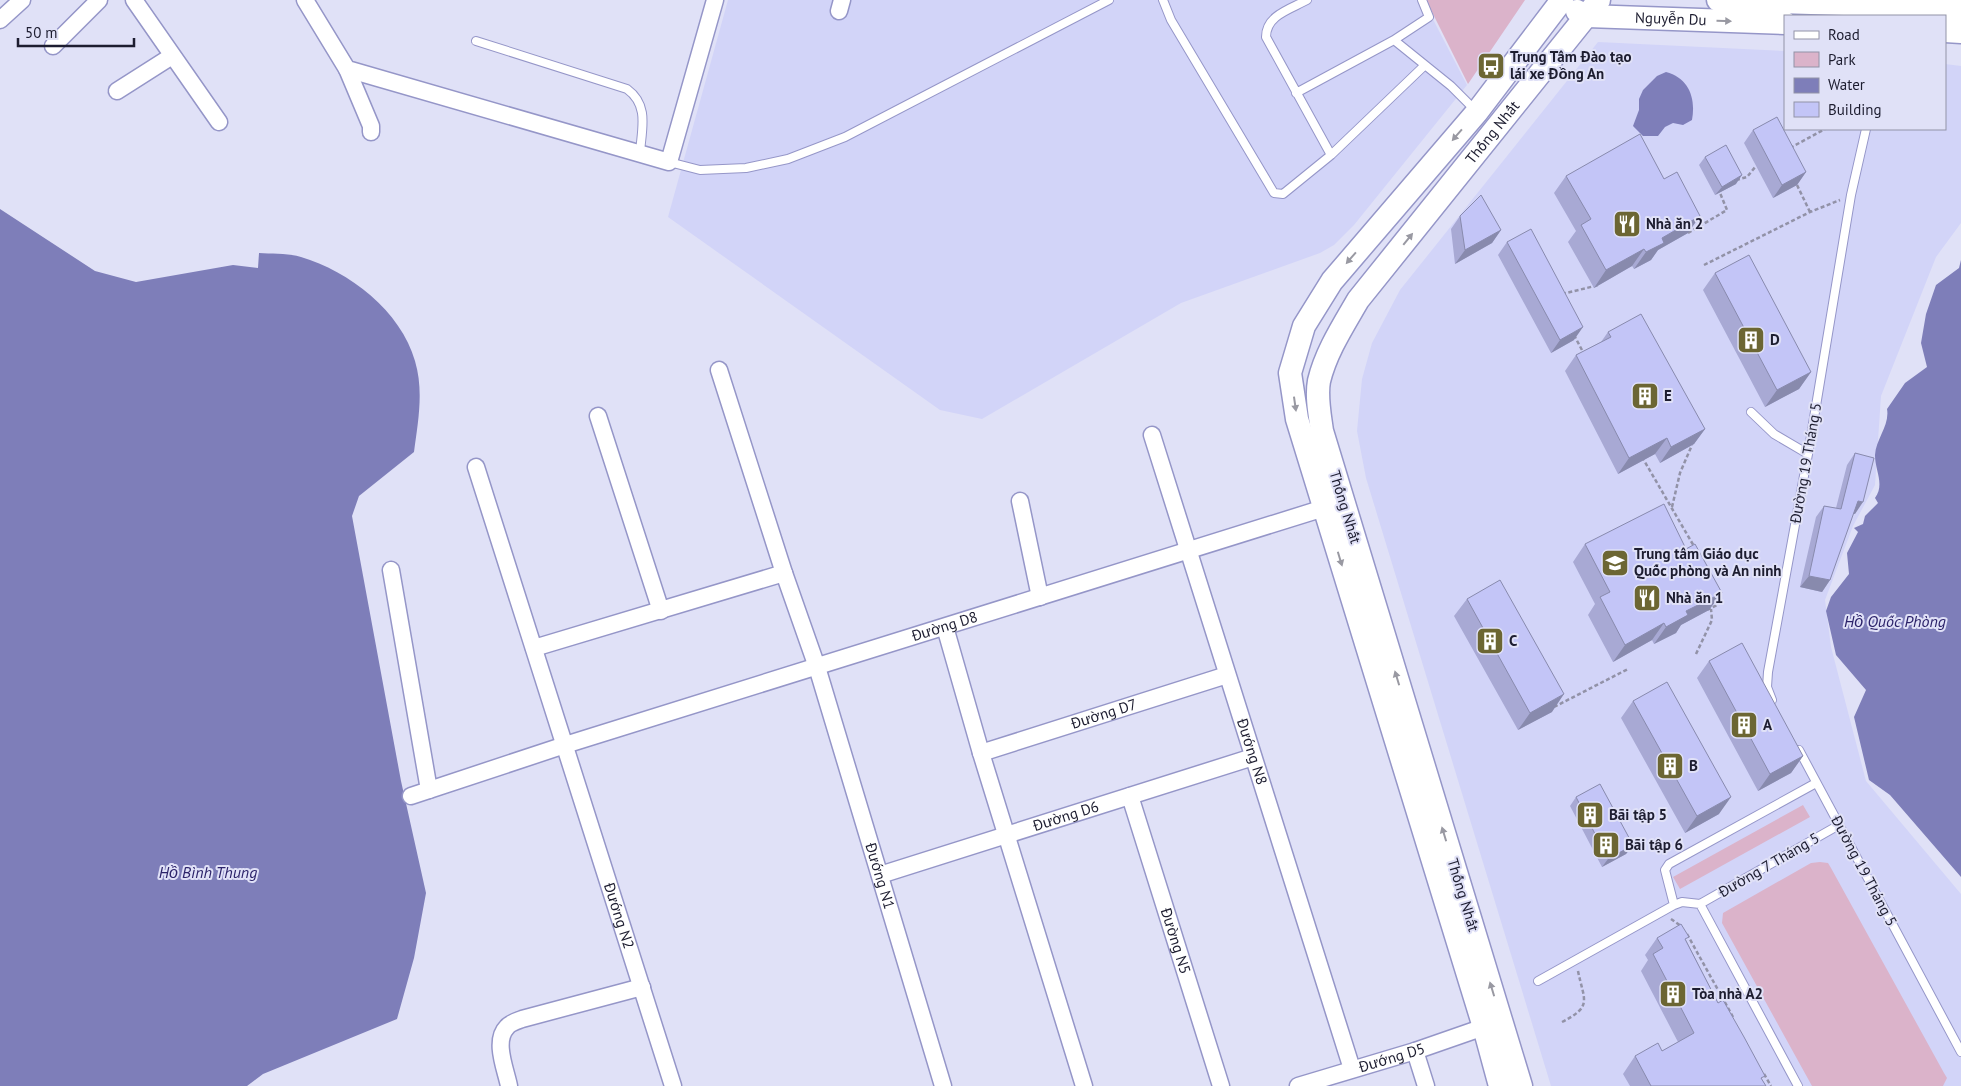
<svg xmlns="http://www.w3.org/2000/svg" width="1961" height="1086" font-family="'PT Sans',sans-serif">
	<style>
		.built { fill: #d2d4f8 }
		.green { fill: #dbb3ca }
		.water { fill: #7e7eb9 }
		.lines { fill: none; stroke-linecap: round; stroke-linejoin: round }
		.lane-casing { stroke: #9596c8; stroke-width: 10 }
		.street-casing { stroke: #9596c8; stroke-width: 19 }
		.secondary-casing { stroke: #9596c8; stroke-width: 25 }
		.path { stroke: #9292a7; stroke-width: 2.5; stroke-dasharray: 4 2.5; stroke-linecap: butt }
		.lane { stroke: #fff; stroke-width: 8 }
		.street { stroke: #fff; stroke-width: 16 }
		.secondary { stroke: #fff; stroke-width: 22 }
		.wall { fill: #a8a9d4 }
		.shaded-wall { fill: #888aad }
		.building { fill: #c3c5f7; stroke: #888aad }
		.oneway { fill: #9999a2 }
		.labels { text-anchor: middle; stroke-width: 4; stroke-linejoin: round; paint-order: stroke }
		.street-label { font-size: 15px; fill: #1d1d30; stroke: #e0e1f7 }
		.poi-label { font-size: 15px; font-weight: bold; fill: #1d1d30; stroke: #e0e1f7; text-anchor: start }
		.water-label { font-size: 16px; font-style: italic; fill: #2c236a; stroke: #e0e1f7 }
	</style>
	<rect width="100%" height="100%" fill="#e0e1f7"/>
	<path class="built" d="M728,0h695l44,85 -113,140 -20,20 -14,8 -139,50 -199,116 -42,-9 -272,-193z
		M1598,42l187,9v78h160v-65l16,2v157l-25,34 -55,139 -6,89 -22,41 -28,74 6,47 35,134 95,113v192h-410l-185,-608 -9,-47 5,-52 10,-36 28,-53z"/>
	<path class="green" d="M1426,0h99l-57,84z
		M1803,805l7,12 -130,72 -7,-12z
		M1820,862l8,1 3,5 113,205 3,5 -4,8h-131l-90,-163 1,-10 88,-50z"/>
	<path class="water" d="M1666,72c23,6 30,26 26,48l-9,5 -10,-2 -8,4 -7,9h-15l-10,-10 6,-16v-11l4,-9 14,-14z
		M0,209l95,62 41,11 97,-17 25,3 1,-15c13,1 29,0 42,4 48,14 100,54 114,104 9,30 3,61 -1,91l-55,44 -7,20 49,265 25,112 -12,65 -17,61 -134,55 -16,12h-247z
		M1961,260v617l-71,-82 -21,-15 -15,-63 12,-27 -30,-35 -10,-44 5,-14 18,-23 -2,-21 11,-21 -4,-4 9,-4 2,-8 13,-13 -3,-5c10,-14 0,-27 0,-43 1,-16 15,-30 12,-46l18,-26 22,-16 -6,-24 5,-29 10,-29 23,-17z"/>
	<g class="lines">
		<g class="lane-casing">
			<path id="lane" d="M1163,0l8,20 103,173 9,1 48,-39 93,-89
				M1307,0c-16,9 -41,15 -41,37l65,118
				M1394,40l35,-23 -7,-17
				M476,41l151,48c22,16 15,39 13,63
				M1296,93l98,-53 57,46 24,24
				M669,162l31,8 46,-2 42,-9 57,-22 264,-137
				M1751,412l23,22 34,20
				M1772,700l-5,-13 1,-15 40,-218 43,-259 15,-66
				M1799,750l162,302
				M1700,904l98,182
				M1700,904l139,-79
				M1674,905l-9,-35 4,-6 147,-81
				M1538,981l136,-76 8,-3 18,2"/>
		</g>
		<g class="street-casing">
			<g id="street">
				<path d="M134,0l85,122"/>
				<path d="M305,0l42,69 322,93 46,-162"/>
				<path d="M839,11l3,-11"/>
				<path d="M0,20l22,-20"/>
				<path d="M53,46l46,-46"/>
				<path d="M347,69l24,57v6"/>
				<path d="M117,91l55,-35"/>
				<path id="s1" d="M719,370l65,203 33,94 126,419"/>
				<path d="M598,416l63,195"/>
				<path id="s2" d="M1152,435l200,634"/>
				<path id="s3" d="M476,467l197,619"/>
				<path d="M1020,501l20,96"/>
				<path d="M391,570l38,220"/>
				<path d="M945,627l36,126 103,333"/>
				<path d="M534,648l250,-75"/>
				<path id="s4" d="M981,753l246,-78"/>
				<path id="s5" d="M411,796l154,-51 759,-237"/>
				<path id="s6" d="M1130,796l91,290"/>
				<path id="s7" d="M880,875l373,-118"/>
				<path d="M1415,1051l11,35"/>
				<path d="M509,1086c-3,-16 -16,-45 -2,-59 3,-4 10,-6 15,-8l120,-32"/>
				<path id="s8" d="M1298,1086l117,-35 69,-24"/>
			</g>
		</g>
		<g class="secondary-casing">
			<g id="secondary">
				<path d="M1718,0l159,5 84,6"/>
				<path id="s9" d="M1577,11l10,5 198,7"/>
				<path d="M1945,31l16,1"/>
				<path d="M1500,1086l-16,-59 -187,-608 -7,-46 14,-47 28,-45 145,-169 85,-112"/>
				<path id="s10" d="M1521,1086l-199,-655c-2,-15 -6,-34 -3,-50 7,-29 24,-55 39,-81l241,-300"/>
			</g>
		</g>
		<path class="path" d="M1790,148l35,-19
			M1736,180l11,-3 9,-11
			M1797,185l13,27
			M1688,233l39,-23 -7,-17
			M1704,265l106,-53 30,-12
			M1562,294l37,-9
			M1574,335l9,17
			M1642,457l53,91
			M1672,507l8,-34 12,-28
			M1707,610l12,-6 -1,-8
			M1696,654l16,-34 -1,-11
			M1554,707l74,-38
			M1671,919l10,7
			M1687,934l46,83
			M1562,1022c31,-16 22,-21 16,-51
			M1764,1074l7,12"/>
		<use href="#lane" class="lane"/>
		<use href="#street" class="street"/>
		<use href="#secondary" class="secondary"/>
	</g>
	<path class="wall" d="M1753,130l53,42 -9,13 -24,13 -29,-55z
		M1705,157l31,27 -21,11 -16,-30z
		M1566,176l122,57 -30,17 -7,10 -17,9 -2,-3 -38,22 -26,-46 8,-11 -22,-38z
		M1460,216l41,14 -9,13 -37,21 -4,-35z
		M1507,242l67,98 -23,13 -53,-98z
		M1715,273l96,99 -12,17 -34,18 -62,-117z
		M1608,332l97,97 -11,15 -34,19 -5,-9 -37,20 -53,-103 11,-16 25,-13z
		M1855,453v61l-2,-1 -23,67 -8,12 -22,-5 16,-70 8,-11 12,2 11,-43z
		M1585,544l124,66 -28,15 -5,8 -22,11 -2,-4 -39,22 -25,-47 7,-11 -22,-42z
		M1467,599l85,113 -34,18 -64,-114z
		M1709,661l94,95 -12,17 -33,18 -61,-113z
		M1633,701l86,113 -34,19 -64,-115z
		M1576,797l57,48 -7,9 -24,13 -32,-61z
		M1657,938l29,2 32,63 48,83h-136l-7,-12 12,-18 27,-5 16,-9 -37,-71 7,-11 -3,-5z"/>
	<path class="shaded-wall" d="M1806,172l-9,13 -24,13 9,-13z
		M1742,175l-6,9 -21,11 7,-8z
		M1700,216l-12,17 -30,17 -7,10 -17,9 12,-17 16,-14z
		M1501,230l-9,13 -37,21 10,-14z
		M1644,249l-12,17 -38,22 12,-18z
		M1583,327l-9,13 -23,13 9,-13z
		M1811,372l-12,17 -34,18 12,-17z
		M1705,429l-11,15 -34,19 11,-16z
		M1667,438l-12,16 -37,20 11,-16z
		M1858,501l5,1 -8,12 -6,-2z
		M1809,576l21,4 -8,12 -22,-5z
		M1722,593l-13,17 -28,15 -5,8 -22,11 12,-17 20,-16z
		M1664,623l-12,17 -39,22 12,-17z
		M1564,694l-12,18 -34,18 12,-17z
		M1803,756l-12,17 -33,18 12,-17z
		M1731,797l-12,17 -34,19 12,-17z
		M1633,845l-7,9 -24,13 6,-8z"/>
	<path class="building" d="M1777,117l29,55 -24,13 -29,-55z
		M1640,134l24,45 13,-7 23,44 -38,22 2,5 -18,9 -2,-3 -38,21 -25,-45 10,-6 -25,-43z
		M1726,145l16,30 -20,12 -17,-30z
		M1481,195l20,35 -36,20 -5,-34z
		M1531,229l52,98 -23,13 -53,-98z
		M1749,255l62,117 -34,18 -62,-117z
		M1641,314l64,115 -34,18 -4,-9 -38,20 -53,-103 35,-18 -3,-5z
		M1855,453l19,5 -11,44 -5,-1 -28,79 -21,-4 15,-70 17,3z
		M1664,504l22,45 9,-5 27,49 -36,18 2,4 -22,12 -2,-4 -39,22 -25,-48 10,-5 -25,-48z
		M1500,580l64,114 -34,19 -63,-114z
		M1742,643l61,113 -33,18 -61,-113z
		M1667,682l64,115 -34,19 -64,-115z
		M1600,784l33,61 -25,14 -32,-62z
		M1681,924l8,13 -4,2 33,64 5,-3 21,37 21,39 -4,2 5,8h-115l-16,-30 23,-13 4,8 32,-18 -41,-79 10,-6 -6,-10z"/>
	<defs><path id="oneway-solid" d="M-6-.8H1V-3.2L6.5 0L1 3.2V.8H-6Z" transform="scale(1.25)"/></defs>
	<g class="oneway">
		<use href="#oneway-solid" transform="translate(1724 21) rotate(2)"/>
		<use href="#oneway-solid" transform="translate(1457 135) rotate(131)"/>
		<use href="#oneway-solid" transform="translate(1408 239) rotate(-51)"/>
		<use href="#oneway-solid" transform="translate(1351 258) rotate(131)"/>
		<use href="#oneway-solid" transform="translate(1295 404) rotate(82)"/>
		<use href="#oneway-solid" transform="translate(1340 559) rotate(73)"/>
		<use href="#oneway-solid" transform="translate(1397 678) rotate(-107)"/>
		<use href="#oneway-solid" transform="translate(1444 834) rotate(-107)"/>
		<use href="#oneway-solid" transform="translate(1492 989) rotate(-107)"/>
	</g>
	<defs>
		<g id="bus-square" transform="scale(1.4375)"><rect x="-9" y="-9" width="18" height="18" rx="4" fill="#6c6633" stroke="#e0e1f7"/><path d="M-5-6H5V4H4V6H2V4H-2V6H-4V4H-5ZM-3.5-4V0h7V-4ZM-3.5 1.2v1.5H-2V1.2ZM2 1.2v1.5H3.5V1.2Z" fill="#fff"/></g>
		<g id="restaurant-square" transform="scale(1.4375)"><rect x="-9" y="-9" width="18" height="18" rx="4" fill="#6c6633" stroke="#e0e1f7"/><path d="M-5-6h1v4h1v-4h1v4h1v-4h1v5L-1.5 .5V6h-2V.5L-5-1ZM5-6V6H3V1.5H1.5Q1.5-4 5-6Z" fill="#fff"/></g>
		<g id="building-square" transform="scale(1.4375)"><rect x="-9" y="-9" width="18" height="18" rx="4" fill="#6c6633" stroke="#e0e1f7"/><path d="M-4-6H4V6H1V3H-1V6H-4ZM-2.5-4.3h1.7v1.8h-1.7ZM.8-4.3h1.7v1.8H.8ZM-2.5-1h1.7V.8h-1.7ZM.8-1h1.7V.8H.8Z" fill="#fff"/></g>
		<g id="school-square" transform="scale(1.4375)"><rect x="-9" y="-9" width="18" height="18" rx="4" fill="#6c6633" stroke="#e0e1f7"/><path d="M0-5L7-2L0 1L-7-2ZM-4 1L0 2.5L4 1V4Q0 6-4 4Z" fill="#fff"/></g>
	</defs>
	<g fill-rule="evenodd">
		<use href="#bus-square" x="1491" y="66"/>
		<use href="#restaurant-square" x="1627" y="224"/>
		<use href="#building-square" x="1751" y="340"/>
		<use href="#building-square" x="1645" y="396"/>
		<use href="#school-square" x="1615" y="563"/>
		<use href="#restaurant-square" x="1647" y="598"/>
		<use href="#building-square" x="1490" y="641"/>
		<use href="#building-square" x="1744" y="725"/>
		<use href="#building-square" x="1670" y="766"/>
		<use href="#building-square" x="1590" y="815"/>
		<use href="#building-square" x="1606" y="845"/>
		<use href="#building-square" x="1673" y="994"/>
	</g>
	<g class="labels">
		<g class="street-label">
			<text dy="5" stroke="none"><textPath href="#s9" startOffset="95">Nguyễn Du</textPath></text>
			<text dy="5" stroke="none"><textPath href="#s10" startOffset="1040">Thống Nhất</textPath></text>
			<text transform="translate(1806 463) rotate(-80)" y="5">Đường 19 Tháng 5</text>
			<text transform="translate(1345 507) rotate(73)" y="5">Thống Nhất</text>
			<text dy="5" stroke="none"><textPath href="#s5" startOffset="560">Đường D8</textPath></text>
			<text dy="5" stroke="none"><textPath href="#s4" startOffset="129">Đường D7</textPath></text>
			<text dy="5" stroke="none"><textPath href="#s2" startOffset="332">Đướng N8</textPath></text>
			<text dy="5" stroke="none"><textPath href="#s7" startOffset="195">Đường D6</textPath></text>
			<text transform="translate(1769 865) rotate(-30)" y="5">Đường 7 Tháng 5</text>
			<text transform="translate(1864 871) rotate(62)" y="5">Đường 19 Tháng 5</text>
			<text dy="5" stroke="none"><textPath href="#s1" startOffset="531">Đướng N1</textPath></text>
			<text transform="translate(1463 895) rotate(73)" y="5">Thống Nhất</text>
			<text dy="5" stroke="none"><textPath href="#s3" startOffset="471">Đướng N2</textPath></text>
			<text dy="5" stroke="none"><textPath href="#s6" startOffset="152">Đường N5</textPath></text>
			<text dy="5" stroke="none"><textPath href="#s8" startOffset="98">Đướng D5</textPath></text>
		</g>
		<g class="poi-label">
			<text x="1510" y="62">Trung Tâm Đào tạo<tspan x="1510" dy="17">lái xe Đồng An</tspan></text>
			<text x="1646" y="229">Nhà ăn 2</text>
			<text x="1770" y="345">D</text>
			<text x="1664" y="401">E</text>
			<text x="1634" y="559">Trung tâm Giáo dục<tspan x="1634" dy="17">Quốc phòng và An ninh</tspan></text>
			<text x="1666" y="603">Nhà ăn 1</text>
			<text x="1509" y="646">C</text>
			<text x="1763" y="730">A</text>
			<text x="1689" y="771">B</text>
			<text x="1609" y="820">Bãi tập 5</text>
			<text x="1625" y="850">Bãi tập 6</text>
			<text x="1692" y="999">Tòa nhà A2</text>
		</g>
		<g class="water-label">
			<text x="1895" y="627">Hồ Quốc Phòng</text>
			<text x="208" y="878">Hồ Bình Thung</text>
		</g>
	</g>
	<rect x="1784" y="15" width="162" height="115" fill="#e0e1f7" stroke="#9293a7"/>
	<rect x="1794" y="31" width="25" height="8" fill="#ffffff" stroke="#9293a7"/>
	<text x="1828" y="40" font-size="15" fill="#1d1d30">Road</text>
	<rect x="1794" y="52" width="25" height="15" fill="#dbb3ca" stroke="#9293a7"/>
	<text x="1828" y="65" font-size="15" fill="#1d1d30">Park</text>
	<rect x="1794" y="78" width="25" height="15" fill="#7e7eb9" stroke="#9293a7"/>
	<text x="1828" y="90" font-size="15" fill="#1d1d30">Water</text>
	<rect x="1794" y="102" width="25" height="15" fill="#c3c5f7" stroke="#9293a7"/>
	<text x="1828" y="115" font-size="15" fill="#1d1d30">Building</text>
	<path d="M18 38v8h116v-8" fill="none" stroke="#1d1d30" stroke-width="2.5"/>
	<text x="25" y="38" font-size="15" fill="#1d1d30" stroke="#e0e1f7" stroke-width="4" paint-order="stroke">50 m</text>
</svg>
